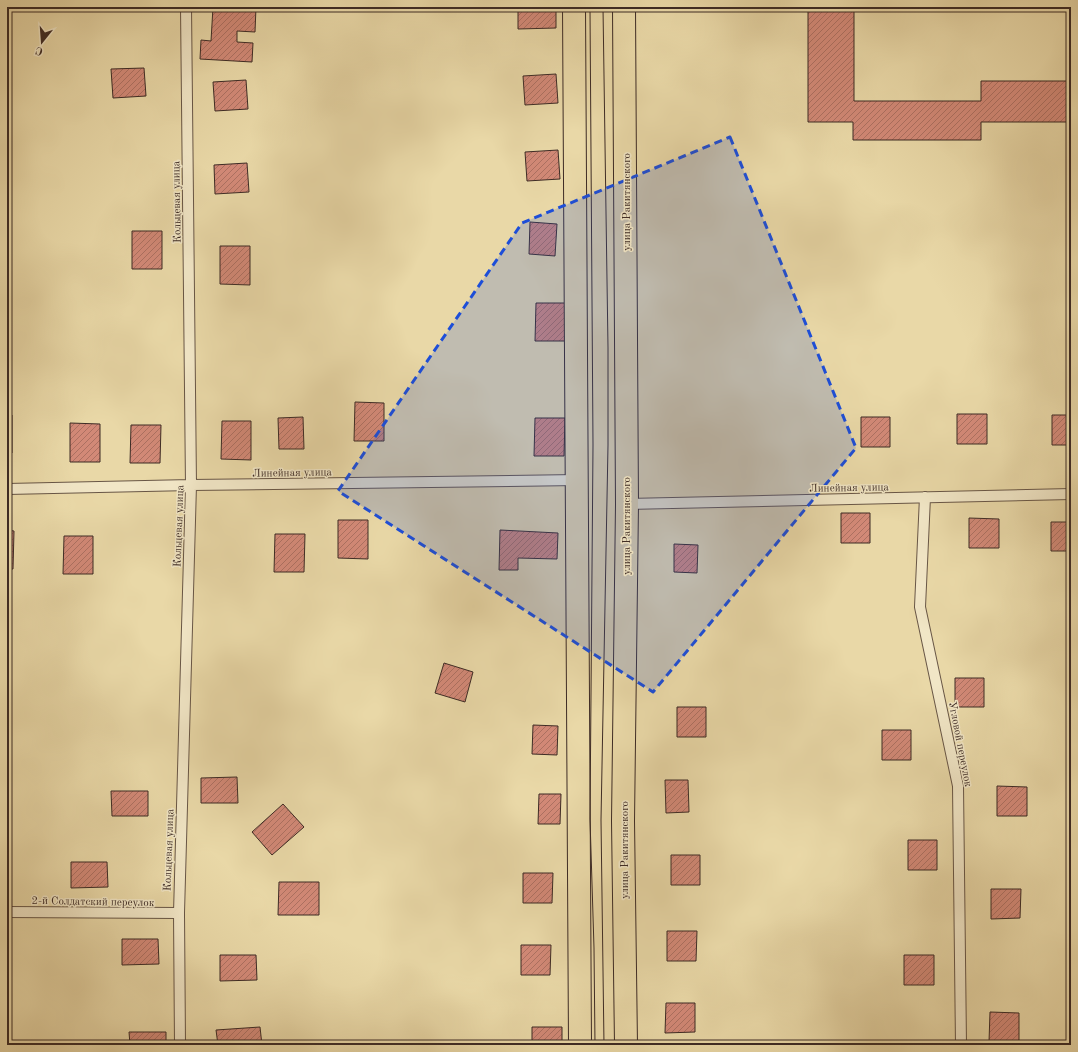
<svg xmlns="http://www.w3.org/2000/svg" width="1078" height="1052" font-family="'Old Standard TT',serif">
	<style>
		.building { fill: url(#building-hatch); stroke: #3d2b25 }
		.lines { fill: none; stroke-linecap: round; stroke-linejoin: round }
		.lane-casing { stroke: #685646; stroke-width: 12 }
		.primary-casing { stroke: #3d2b25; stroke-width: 24 }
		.lane { stroke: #f1e6c6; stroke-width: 10 }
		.primary { stroke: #e9d8a7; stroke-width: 22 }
		.tram { stroke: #3d2b25; stroke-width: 1 }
		.marked { fill: #1d4ed8; fill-opacity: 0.2; stroke: #1d4ed8; stroke-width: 3; stroke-dasharray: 8 5; stroke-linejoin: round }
		.labels { text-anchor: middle; stroke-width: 3; stroke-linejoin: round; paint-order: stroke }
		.street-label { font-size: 11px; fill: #3d2b25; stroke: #f1e6c6 }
	</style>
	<defs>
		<pattern id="building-hatch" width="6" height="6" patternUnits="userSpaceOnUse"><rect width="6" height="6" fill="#d28977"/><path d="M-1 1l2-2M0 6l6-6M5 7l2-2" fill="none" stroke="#ac7061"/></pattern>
	</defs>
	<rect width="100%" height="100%" fill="#e9d8a7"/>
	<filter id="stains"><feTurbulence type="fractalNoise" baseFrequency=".005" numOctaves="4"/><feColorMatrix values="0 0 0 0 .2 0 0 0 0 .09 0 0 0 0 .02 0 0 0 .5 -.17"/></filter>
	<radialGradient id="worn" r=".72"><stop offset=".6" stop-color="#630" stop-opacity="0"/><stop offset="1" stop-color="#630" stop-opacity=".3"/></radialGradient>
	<path class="building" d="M117,7h33v2l-33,2z
		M213,7h43l-1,25 -18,-1v11l16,1 -1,19 -52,-3 1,-19 10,1z
		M518,7h38v21l-38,1z
		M808,7h46v94h127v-20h90v41h-90v18h-128v-18h-45z
		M144,68l2,28 -33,2 -2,-29z
		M556,74l2,29 -33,2 -2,-29z
		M246,80l2,29 -33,2 -2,-29z
		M558,150l2,29 -33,2 -2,-29z
		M247,163l2,29 -34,2 -1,-29z
		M530,222l27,2 -2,32 -26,-2z
		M132,231h30v38h-30z
		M220,246h30v39l-30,-1z
		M536,303h30l-1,38h-30z
		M355,402l29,1v38h-30z
		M957,414h30v30h-30z
		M7,415h5v38h-5z
		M1052,415h19v30h-19z
		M303,417l1,32h-25l-1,-31z
		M861,417h29v30h-29z
		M535,418h30l-1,38h-30z
		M222,421h29v39l-30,-1z
		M70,423l30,1v38h-30z
		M131,425h30l-1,38h-30z
		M841,513h29v30h-29z
		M969,518l30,1v29h-30z
		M338,520h30v39l-30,-1z
		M1051,522h20v29h-20z
		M7,530l7,1 -1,38h-6z
		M500,530l58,3 -1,26 -39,-1v12h-19z
		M275,534h30l-1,38h-30z
		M64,536h29v38h-30z
		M674,544l24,1 -1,28 -23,-1z
		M444,663l29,9 -8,30 -30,-9z
		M955,678h29v29h-29z
		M677,707h29v30h-29z
		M533,725l25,1 -1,29 -25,-1z
		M882,730h29v30h-29z
		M237,777l1,26h-37v-25z
		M665,780h23l1,32 -23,1z
		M997,786l30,1v29h-30z
		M111,791h37v25h-36z
		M539,794h22l-1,30h-22z
		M283,804l21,23 -32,28 -20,-23z
		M908,840h29v30h-29z
		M671,855h29v30h-29z
		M71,862h36l1,25 -37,1z
		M523,873h30l-1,30h-29z
		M279,882h40v33h-41z
		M991,889h30l-1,29 -29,1z
		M667,931h30l-1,30h-29z
		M122,939h36l1,25 -37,1z
		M521,945h30l-1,30h-29z
		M220,955h36l1,25 -37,1z
		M904,955h30v30h-30z
		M666,1003h29v29l-30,1z
		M990,1012l29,1v29h-30z
		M260,1027l2,18h-44l-2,-15z
		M532,1027h30v18h-30z
		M129,1032h37v13h-36z"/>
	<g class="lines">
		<g class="lane-casing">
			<path id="lane" d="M7,489l184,-4 387,-5
				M925,497l-5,110 38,179 3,259
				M627,504l444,-10
				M7,912l172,1
				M180,1045l-1,-132 12,-428 -5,-478"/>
		</g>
		<g class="primary-casing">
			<path id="primary" d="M574,7l6,1038
				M624,7l3,497 -4,317 3,224"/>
		</g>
		<use href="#lane" class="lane"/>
		<use href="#primary" class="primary"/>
		<path class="tram" d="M590,7l3,438 -3,374 4,129 1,97
			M603,7l5,341v97l-7,375 3,225"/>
	</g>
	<path class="marked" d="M730,137l126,311 -203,244 -315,-201 184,-268z"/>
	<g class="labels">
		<g class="street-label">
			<text transform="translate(176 202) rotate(-91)" y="4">Кольцевая улица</text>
			<text transform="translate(626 202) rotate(-90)" y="4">улица Ракитянского</text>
			<text transform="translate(292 472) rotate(-1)" y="4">Линейная улица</text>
			<text transform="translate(849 487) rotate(-1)" y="4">Линейная улица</text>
			<text transform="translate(178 526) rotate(-88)" y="4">Кольцевая улица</text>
			<text transform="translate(626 526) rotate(-90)" y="4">улица Ракитянского</text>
			<text transform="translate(961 744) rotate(79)" y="4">Угловой переулок</text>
			<text transform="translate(168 850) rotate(-88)" y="4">Кольцевая улица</text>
			<text transform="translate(624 850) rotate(-90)" y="4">улица Ракитянского</text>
			<text transform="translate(93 901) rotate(1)" y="4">2-й Солдатский переулок</text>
		</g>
	</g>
	<rect width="1078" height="1052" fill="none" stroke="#e9d8a7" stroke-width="24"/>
	<rect x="8" y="8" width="1062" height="1036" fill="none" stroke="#3d2b25" stroke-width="2"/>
	<rect x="12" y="12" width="1054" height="1028" fill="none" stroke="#3d2b25"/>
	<g transform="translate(42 42) rotate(197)" stroke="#f1e6c6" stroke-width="3" paint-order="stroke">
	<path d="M0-3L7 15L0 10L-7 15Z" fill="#3d2b25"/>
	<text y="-6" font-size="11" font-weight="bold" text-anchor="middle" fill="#3d2b25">С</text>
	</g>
	<rect width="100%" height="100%" filter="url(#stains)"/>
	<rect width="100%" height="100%" fill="url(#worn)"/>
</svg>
